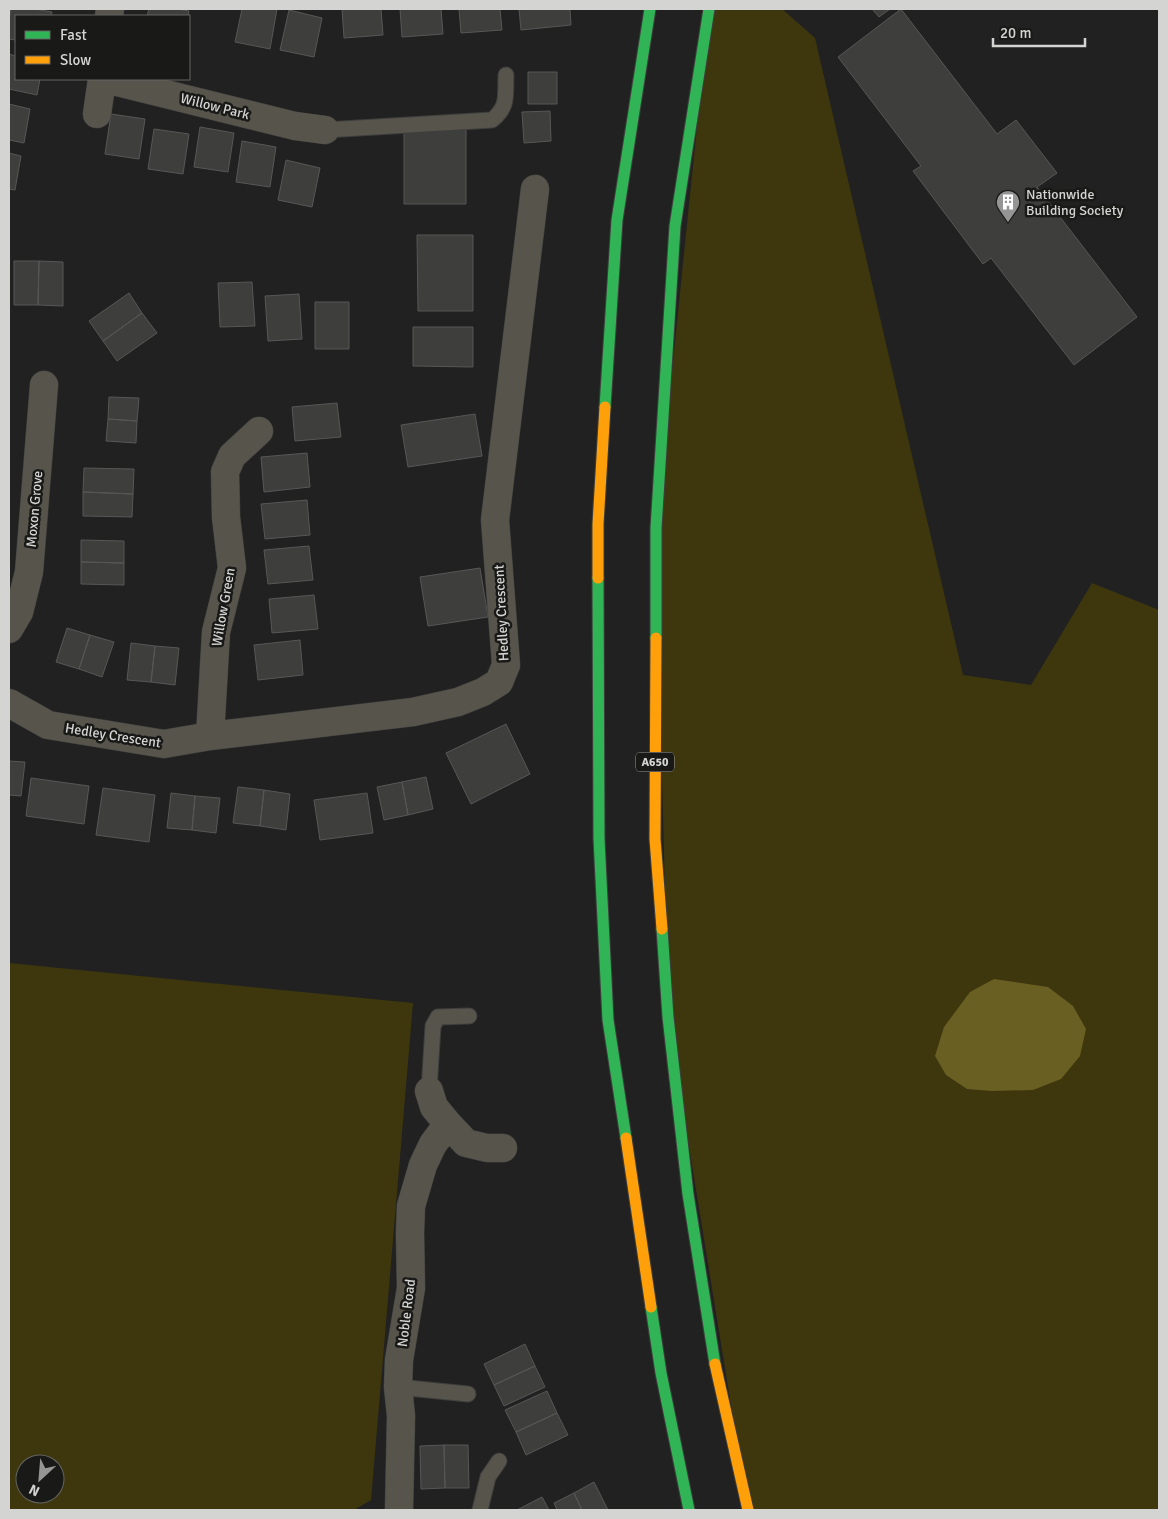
<svg xmlns="http://www.w3.org/2000/svg" width="1168" height="1519" font-family="Signika,sans-serif">
	<style>
		.green { fill: #3e370e; fill-rule: evenodd }
		.water { fill: #695f23 }
		.building { fill: #3e3e3d; stroke: #575757 }
		.lines { fill: none; stroke-linecap: round; stroke-linejoin: round }
		.lane-casing { stroke: #3e3e3d; stroke-width: 17 }
		.street-casing { stroke: #3e3e3d; stroke-width: 29 }
		.fast-casing { stroke: #3e3e3d; stroke-width: 13 }
		.slow-casing { stroke: #3e3e3d; stroke-width: 13 }
		.lane { stroke: #56544b; stroke-width: 15 }
		.street { stroke: #56544b; stroke-width: 28 }
		.fast { stroke: #30b455; stroke-width: 11 }
		.slow { stroke: #ff9f0a; stroke-width: 11 }
		.labels { text-anchor: middle; stroke-width: 5; stroke-linejoin: round; paint-order: stroke }
		.shield { fill: #191917; stroke: #9c9c9b; stroke-width: 1 }
		.shield-label { font-size: 12px; font-weight: bold; fill: #d4d4d3 }
		.street-label { font-size: 14px; fill: #d4d4d3; stroke: #191917 }
		.poi-label { font-size: 14px; fill: #d4d4d3; stroke: #191917; text-anchor: start }
	</style>
	<rect width="100%" height="100%" fill="#212121"/>
	<path class="green" d="M709,9h73l33,29 148,637 68,10 61,-102 67,27v900h-411l-80,-493 -12,-489z
		M9,963l404,40 -42,497 -17,10h-345zM25,1464h30v30h-30z"/>
	<path class="water" d="M994,979l54,8 25,19 13,23 -6,27 -19,23 -28,11 -41,1 -25,-2 -21,-14 -11,-19 9,-29 26,-35z"/>
	<path class="building" d="M11,9h24l17,3 -1,4h-35v24l-7,-1v-18z
		M149,9h29l11,2 -1,5h-41z
		M242,9h35l-7,40 -35,-7z
		M342,9h39l2,26 -39,3z
		M400,9h41l2,25 -41,3z
		M459,9h41l2,21 -41,3z
		M519,9h51l1,16 -50,5z
		M872,9h18l-11,8z
		M901,9l96,125 19,-14 41,53 -20,14 100,130 -63,48 -83,-107 -8,6 -70,-93 8,-5 -83,-109z
		M289,10l33,8 -8,39 -34,-7z
		M9,54l7,2v23h24l-3,16 -28,-6z
		M528,72h29v32h-29z
		M9,104l21,5 -6,34 -15,-3z
		M550,111l1,30 -27,2 -2,-31z
		M111,114l34,5 -6,40 -34,-5z
		M200,127l34,6 -6,39 -34,-5z
		M154,129l35,5 -6,40 -35,-5z
		M404,129h62v75h-62z
		M242,141l34,6 -6,40 -34,-5z
		M9,153l12,3 -6,34 -6,-1z
		M286,160l34,8 -8,39 -34,-7z
		M417,235h56v76h-55z
		M14,261h25l-1,44h-24z
		M39,261l24,1v44l-25,-1z
		M252,282l3,44 -35,1 -2,-44z
		M129,293l13,20 -39,28 -14,-20z
		M299,294l3,45 -34,2 -3,-45z
		M315,302h34v47h-34z
		M142,313l15,20 -40,28 -14,-20z
		M413,327h60v40l-60,-1z
		M109,397l30,1 -2,23 -29,-2z
		M337,403l4,34 -46,4 -3,-34z
		M475,414l7,42 -74,11 -7,-42z
		M108,419l29,2 -1,22 -30,-2z
		M307,453l3,34 -46,5 -3,-35z
		M84,468l50,1 -1,25 -50,-2z
		M83,492l50,2 -1,23 -49,-1z
		M307,500l3,35 -45,4 -4,-35z
		M81,540l43,1v22l-43,-1z
		M309,546l4,34 -45,4 -4,-34z
		M81,562l43,1v22l-43,-1z
		M480,568l8,49 -60,9 -8,-49z
		M314,595l4,34 -46,4 -3,-34z
		M67,628l23,7 -11,34 -23,-7z
		M90,635l24,7 -12,35 -23,-8z
		M300,640l3,35 -45,5 -4,-35z
		M131,643l24,3 -4,36 -24,-2z
		M155,646l24,2 -4,37 -24,-3z
		M506,724l24,50 -59,30 -25,-51z
		M9,761l16,1 -4,34 -12,-1z
		M426,777l7,32 -25,6 -6,-33z
		M31,778l58,8 -5,38 -58,-8z
		M402,782l6,33 -24,5 -7,-33z
		M238,787l26,3 -4,36 -27,-3z
		M103,788l52,7 -6,47 -53,-7z
		M264,790l26,4 -4,36 -26,-4z
		M171,793l24,3 -3,34 -25,-2z
		M367,793l6,40 -53,7 -6,-40z
		M195,796l25,2 -4,35 -24,-3z
		M525,1344l10,22 -41,19 -10,-21z
		M535,1366l10,21 -41,19 -10,-21z
		M547,1391l10,22 -41,19 -11,-22z
		M557,1413l11,22 -42,20 -10,-23z
		M444,1445l1,43 -24,1 -1,-43z
		M444,1445h24l1,43h-24z
		M594,1482l14,28h-26l-8,-17z
		M574,1493l8,17h-25l-3,-7z
		M542,1497l7,13h-32z"/>
	<g class="lines">
		<g class="lane-casing">
			<path id="lane" d="M325,130l167,-10c17,-14 13,-24 14,-45
				M429,1091l4,-65 5,-9 31,-1
				M398,1387l70,7
				M480,1510l8,-33 11,-16"/>
		</g>
		<g class="street-casing">
			<path id="street" d="M109,16l1,-7
				M105,79l190,47 30,4
				M97,114l5,-35
				M9,629l10,-17 10,-40 15,-187
				M9,703l39,22 116,19 46,-8 203,-24 45,-10 25,-10 16,-10 7,-17 -11,-145 40,-331
				M210,736l6,-104 16,-64 -6,-51 -1,-45 7,-16 27,-25
				M429,1091l5,16 14,17 18,19 21,5h16
				M399,1510l2,-94 -3,-29 1,-27 12,-72 -1,-55 1,-27 12,-41 10,-21 15,-20"/>
		</g>
		<g class="fast-casing">
			<path id="fast" d="M605,407l12,-187 33,-211
				M598,578l1,261 9,181 18,118
				M656,638v-110l19,-302 34,-217
				M662,929l6,88 20,177 27,170
				M651,1307l10,66 28,137"/>
		</g>
		<g class="slow-casing">
			<path id="slow" d="M598,578v-54l7,-117
				M656,638l-1,201 7,90
				M626,1138l25,169
				M715,1364l33,146"/>
		</g>
		<use href="#lane" class="lane"/>
		<use href="#street" class="street"/>
		<use href="#fast" class="fast"/>
		<use href="#slow" class="slow"/>
	</g>
	<defs>
		<g id="building-pin" transform="scale(1.25)"><path d="M0 17L-7.5 6A9.5 9.5 0 1 1 7.5 6Z" fill="#959595" stroke="#191917"/><path d="M-4-6H4V6H1V3H-1V6H-4ZM-2.5-4.3h1.7v1.8h-1.7ZM.8-4.3h1.7v1.8H.8ZM-2.5-1h1.7V.8h-1.7ZM.8-1h1.7V.8H.8Z" fill="#fff"/></g>
	</defs>
	<g fill-rule="evenodd">
		<use href="#building-pin" x="1008" y="202"/>
	</g>
	<g class="labels">
		<rect class="shield" x="636" y="752.5" width="38" height="19" rx="4"/>
		<g class="shield-label">
			<text x="655" y="766">A650</text>
		</g>
		<g class="street-label">
			<text transform="translate(215 106) rotate(14)" y="5">Willow Park</text>
			<text transform="translate(34 509) rotate(-85)" y="5">Moxon Grove</text>
			<text transform="translate(223 607) rotate(-80)" y="5">Willow Green</text>
			<text transform="translate(501 613) rotate(-93)" y="5">Hedley Crescent</text>
			<text transform="translate(113 735) rotate(9)" y="5">Hedley Crescent</text>
			<text transform="translate(406 1313) rotate(-83)" y="5">Noble Road</text>
		</g>
		<g class="poi-label">
			<text x="1026" y="199">Nationwide<tspan x="1026" dy="16">Building Society</tspan></text>
		</g>
	</g>
	<rect width="1168" height="1519" fill="none" stroke="#d4d4d3" stroke-width="20"/>
	<rect x="15" y="15" width="175" height="65" fill="#191917" stroke="#646462"/>
	<rect x="25" y="31" width="25" height="8" fill="#30b455" stroke="#646462"/>
	<text x="60" y="40" font-size="15" fill="#d4d4d3">Fast</text>
	<rect x="25" y="56" width="25" height="8" fill="#ff9f0a" stroke="#646462"/>
	<text x="60" y="65" font-size="15" fill="#d4d4d3">Slow</text>
	<g transform="translate(40 1479) rotate(206)"><circle r="24" fill="#191917" stroke="#646462"/>
	<path d="M0-4L9 19L0 12L-9 19Z" fill="#959595"/>
	<text y="-8" font-size="14" font-weight="bold" text-anchor="middle" fill="#d4d4d3">N</text>
	</g>
	<path d="M993 38v8h92v-8" fill="none" stroke="#d4d4d3" stroke-width="2.5"/>
	<text x="1000" y="38" font-size="15" fill="#d4d4d3" stroke="#191917" stroke-width="4" paint-order="stroke">20 m</text>
</svg>
